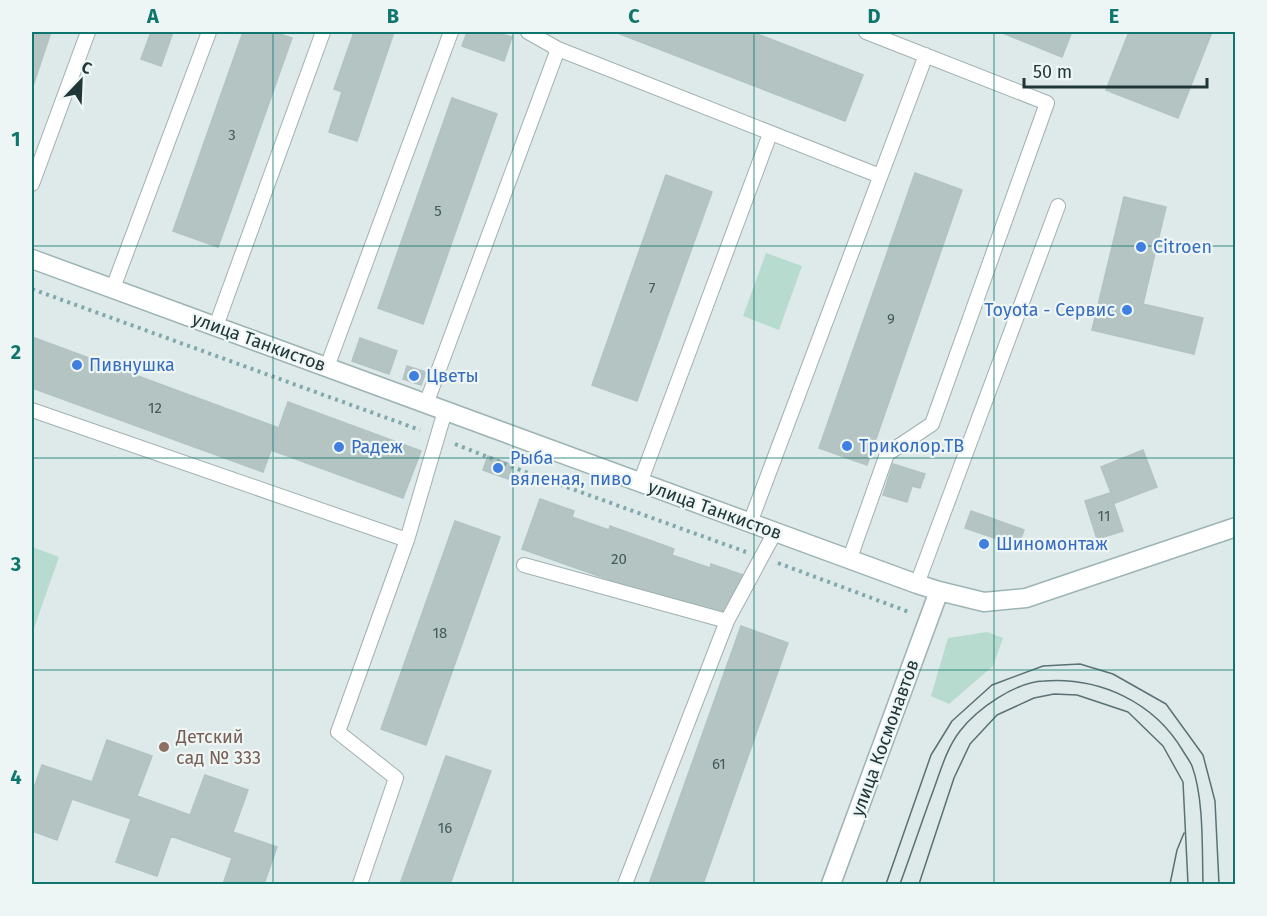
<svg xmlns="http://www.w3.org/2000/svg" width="1267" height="916" font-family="'Fira Sans',sans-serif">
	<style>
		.green { fill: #b7dbce }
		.building { fill: #b3c4c3; stroke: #b1c3c2; stroke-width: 1.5 }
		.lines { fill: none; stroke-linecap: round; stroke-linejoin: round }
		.service-casing { stroke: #a1b0b0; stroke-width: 16 }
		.secondary-casing { stroke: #9db4b5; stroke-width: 21 }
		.path { stroke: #7fa9ad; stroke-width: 4; stroke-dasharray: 3 4.5; stroke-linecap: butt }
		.service { stroke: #fff; stroke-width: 14 }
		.secondary { stroke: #fff; stroke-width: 18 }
		.tram { stroke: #5a7175; stroke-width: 1.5 }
		.grid { fill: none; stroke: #0f766e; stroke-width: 1.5; stroke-opacity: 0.55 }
		.shop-dot { fill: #3f7fe0; stroke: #eef6f5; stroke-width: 2 }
		.education-dot { fill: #8d6e63; stroke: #eef6f5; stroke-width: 2 }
		.labels { text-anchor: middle; stroke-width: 4.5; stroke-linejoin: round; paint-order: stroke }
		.number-label { font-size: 15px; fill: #455a5b }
		.shop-label { font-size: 18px; fill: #366cbe; stroke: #eef6f5; text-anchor: start }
		.street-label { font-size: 18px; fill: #203638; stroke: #eef6f5 }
		.education-label { font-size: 18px; fill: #785e54; stroke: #eef6f5; text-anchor: start }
		.neatline { fill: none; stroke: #0f766e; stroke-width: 2 }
		.grid-label { font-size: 20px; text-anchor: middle; font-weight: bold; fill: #0f766e }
	</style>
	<rect width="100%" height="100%" fill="#dee9e9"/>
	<path class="green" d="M766,253l36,13 -23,64 -36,-14z
		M32,547l27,10 -27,77z
		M987,632l16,6 -10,28 -44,38 -18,-8 17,-58z"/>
	<path class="building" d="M32,32h19l-19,57z
		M151,32h22l-12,34 -20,-7z
		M243,32h31l18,6 -74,209 -45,-16z
		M354,32h40l-37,109 -28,-9 13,-40 -8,-3z
		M467,32h28l17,5 -8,24 -42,-15z
		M615,32h137l111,43 -18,46z
		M1000,32h65l6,2 -9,23z
		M1129,32h83l-34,86 -72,-28z
		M452,98l45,16 -74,210 -45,-16z
		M915,173l47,17 -95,275 -48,-17z
		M666,175l46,17 -75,209 -45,-16z
		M1124,197l42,10 -23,97 60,14 -9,36 -102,-24z
		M32,337l247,91 -16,44 -231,-84z
		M360,338l37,13 -8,23 -37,-13z
		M407,366l19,6 -5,13 -18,-6z
		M288,402l133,49 -18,47 -132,-48z
		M1143,450l14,37 -42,16 -14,-36z
		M488,456l25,9 -5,14 -25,-9z
		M893,464l32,10 -5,14 -8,-2 -5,16 -24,-7z
		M1110,493l13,38 -26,8 -12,-38z
		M540,499l34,12 -2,6 37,13 1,-4 64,23 -2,6 38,13 1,-4 32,11 -16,46 -205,-72z
		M971,511l53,19 -6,16 -53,-18z
		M455,521l45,16 -74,208 -45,-16z
		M741,626l47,17 -85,241h-54z
		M107,740l45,16 -15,40 53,19 15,-40 43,15 -15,42 44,15 -13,37h-41l9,-26 -61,-22 -14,40 -41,-14 15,-43 -59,-20 -15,41 -25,-9v-37l10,-29 50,17z
		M446,756l45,15 -41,113h-50z"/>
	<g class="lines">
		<g class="service-casing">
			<path id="service" d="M528,32l30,17 322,127
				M32,184l56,-152
				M113,288l96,-256
				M216,326l107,-294
				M327,367l124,-335
				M426,404l132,-355
				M32,410l375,130 38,-129
				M640,483l130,-349
				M750,523l176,-468
				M850,558l37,-104 45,-30 115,-321 -181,-71
				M524,565l203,56 48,-89
				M917,584l141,-378
				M360,884l36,-106 -58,-46 69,-192
				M625,884l102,-263"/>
		</g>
		<g class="secondary-casing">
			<path id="secondary" d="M32,259l885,325 22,7 45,11 42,-4 210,-71
				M831,884l108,-293"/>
		</g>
		<path class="path" d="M32,289l388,141
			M455,444l73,29 218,79
			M778,563l131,49"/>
		<use href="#service" class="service"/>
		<use href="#secondary" class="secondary"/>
		<path class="tram" d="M886,884l45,-129 21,-34 40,-36 51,-19 37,-2 33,10 53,30 37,51 12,46 4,83
			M900,884c11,-30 21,-60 32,-90 8,-21 14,-45 28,-63 17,-22 55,-49 84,-50 56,-4 110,21 139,70 3,5 7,10 9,15 12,32 10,84 11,118
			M919,884l35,-106 16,-34 27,-29 37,-17 20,-4 23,1 51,17 35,34 20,36 5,102
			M1170,884l7,-34 7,-17"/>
	</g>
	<path class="grid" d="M273,32v852M513,32v852M754,32v852M994,32v852M32,246h1204M32,458h1204M32,670h1204"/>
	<g class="shop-dot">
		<circle cx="1141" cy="247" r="6"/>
		<circle cx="1127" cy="310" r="6"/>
		<circle cx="77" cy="365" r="6"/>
		<circle cx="414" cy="376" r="6"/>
		<circle cx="847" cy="446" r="6"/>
		<circle cx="339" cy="447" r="6"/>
		<circle cx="498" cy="468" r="6"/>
		<circle cx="984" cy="544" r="6"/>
	</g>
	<circle class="education-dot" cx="164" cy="747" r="6"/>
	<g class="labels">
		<g class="number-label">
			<text x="232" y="140">3</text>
			<text x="438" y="216">5</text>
			<text x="652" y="293">7</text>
			<text x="891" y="324">9</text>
			<text x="155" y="413">12</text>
			<text x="1104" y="521">11</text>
			<text x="619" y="564">20</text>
			<text x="440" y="638">18</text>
			<text x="719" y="769">61</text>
			<text x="445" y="833">16</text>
		</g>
		<g class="shop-label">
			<text x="1153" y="253">Citroen</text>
			<text x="1115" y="316" text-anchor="end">Toyota - Сервис</text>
			<text x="89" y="371">Пивнушка</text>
			<text x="426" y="382">Цветы</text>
			<text x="859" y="452">Триколор.ТВ</text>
			<text x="351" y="453">Радеж</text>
			<text x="510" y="464">Рыба<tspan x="510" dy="21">вяленая, пиво</tspan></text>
			<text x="996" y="550">Шиномонтаж</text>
		</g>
		<g class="street-label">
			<text transform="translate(259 342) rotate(20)" y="6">улица Танкистов</text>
			<text transform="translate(715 510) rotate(20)" y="6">улица Танкистов</text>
			<text transform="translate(885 738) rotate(-70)" y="6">улица Космонавтов</text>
		</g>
		<g class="education-label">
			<text x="176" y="743">Детский<tspan x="176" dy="21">сад № 333</tspan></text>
		</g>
	</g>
	<rect width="1267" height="916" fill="none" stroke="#eef6f5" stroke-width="66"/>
	<g transform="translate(81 81) rotate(23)" stroke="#eef6f5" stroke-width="4.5" paint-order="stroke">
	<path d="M0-4.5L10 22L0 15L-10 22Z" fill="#203638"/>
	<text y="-9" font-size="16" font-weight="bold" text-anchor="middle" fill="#203638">С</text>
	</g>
	<path d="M1024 78v9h183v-9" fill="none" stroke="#203638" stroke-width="3"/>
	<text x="1033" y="78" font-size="18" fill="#203638" stroke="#eef6f5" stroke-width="4.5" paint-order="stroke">50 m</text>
	<rect x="33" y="33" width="1201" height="850" class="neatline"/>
	<g class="grid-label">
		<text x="153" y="23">A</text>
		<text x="393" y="23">B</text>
		<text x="634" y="23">C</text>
		<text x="874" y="23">D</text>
		<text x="1114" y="23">E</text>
		<text x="16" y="146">1</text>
		<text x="16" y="359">2</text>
		<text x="16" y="571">3</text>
		<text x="16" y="784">4</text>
	</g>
</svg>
